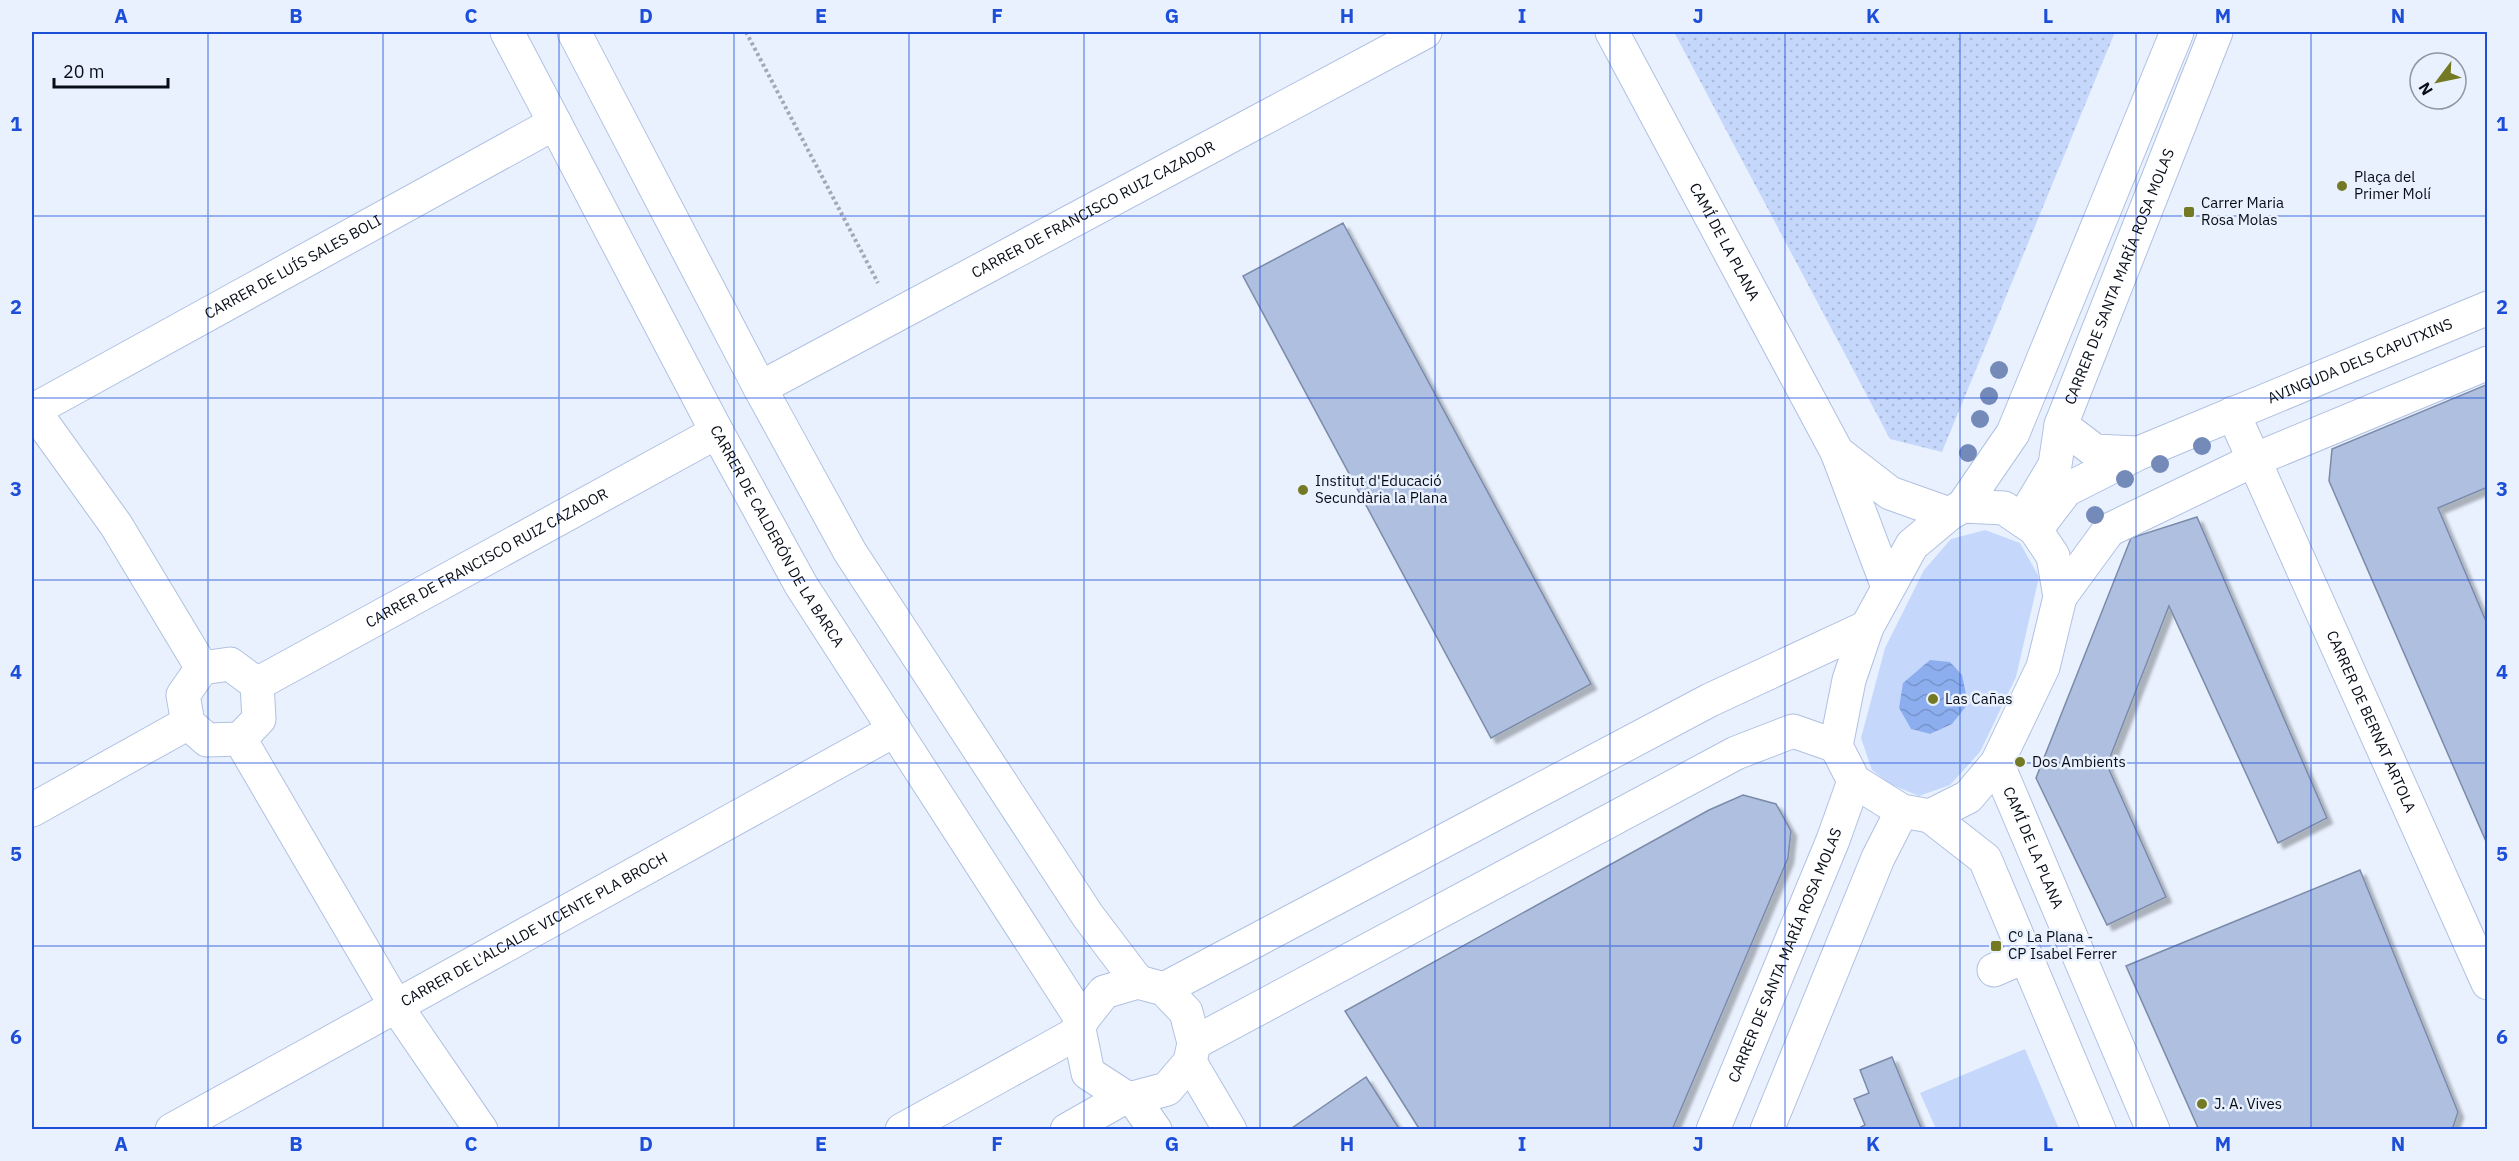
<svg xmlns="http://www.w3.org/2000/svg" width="2519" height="1161" font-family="'IBM Plex Sans',sans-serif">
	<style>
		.grass { fill: #c5d8fc; fill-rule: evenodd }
		.park { fill: url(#park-dots) }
		.water { fill: url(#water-waves) }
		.building { fill: #aebfdf; stroke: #7b8ba9; stroke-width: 1.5; filter: url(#shadow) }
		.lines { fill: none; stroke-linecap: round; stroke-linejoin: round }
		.minor-casing { stroke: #b0c1e1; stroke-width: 35 }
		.path { stroke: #a2a9b5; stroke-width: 4; stroke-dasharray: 3 3; stroke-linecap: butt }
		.minor { stroke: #fff; stroke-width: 33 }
		.tree { fill: #748ab9 }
		.grid { fill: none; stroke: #1d4ed8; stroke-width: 1.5; stroke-opacity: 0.55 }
		.poi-dot { fill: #747923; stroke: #e9f1fe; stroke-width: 2 }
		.labels { text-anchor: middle; stroke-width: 5; stroke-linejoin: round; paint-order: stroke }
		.poi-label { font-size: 15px; fill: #080e18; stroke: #e9f1fe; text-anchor: start }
		.street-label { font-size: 15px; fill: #080e18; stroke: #e9f1fe }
		.neatline { fill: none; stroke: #1d4ed8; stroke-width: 2 }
		.grid-label { font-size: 20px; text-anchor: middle; font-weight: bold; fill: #1d4ed8 }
	</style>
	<defs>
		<pattern id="park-dots" width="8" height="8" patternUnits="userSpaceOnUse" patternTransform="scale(1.5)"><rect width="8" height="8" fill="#c5d8fc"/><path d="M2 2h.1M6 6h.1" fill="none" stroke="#a8b8d7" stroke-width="1.8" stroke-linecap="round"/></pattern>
		<pattern id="water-waves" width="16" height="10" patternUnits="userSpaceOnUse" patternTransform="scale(1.5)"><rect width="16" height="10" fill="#8caeee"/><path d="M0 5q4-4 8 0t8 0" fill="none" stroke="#7794cb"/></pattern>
		<filter id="shadow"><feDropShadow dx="5.5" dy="5.5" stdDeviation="1.5" flood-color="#0004"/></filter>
	</defs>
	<rect width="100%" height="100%" fill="#e9f1fe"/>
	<path class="grass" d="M1985,530l35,13 19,34 -23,100 -36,75 -30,33 -31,11 -29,-12 -18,-14 -11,-32 24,-90 39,-78 27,-31zM1968,704l-16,20 -22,10 -19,-5 -12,-21z
		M2025,1049l34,80h-123l-16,-36z"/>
	<path class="park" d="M1674,32h441l-173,420 -52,-13z"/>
	<path class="water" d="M1930,660l20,2 12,13 6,29 -16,20 -22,10 -19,-5 -12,-21 4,-25z"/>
	<path class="building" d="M1343,223l248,461 -100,54 -248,-462z
		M2488,384v103l-50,21 50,118v220l-159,-365 3,-32z
		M2197,517l130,301 -49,25 -109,-237 -62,159 59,132 -59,28 -71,-147 95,-240z
		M1743,795l33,9 15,27 -3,27 -116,272h-252l-75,-119 364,-201z
		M2360,870l98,242 -6,18h-253l-73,-164z
		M1892,1057l30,73h-67l10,-5 -11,-26 15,-6 -9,-23z
		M1366,1077l34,53h-111z"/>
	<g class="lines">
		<g class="minor-casing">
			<g id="minor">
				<path id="s1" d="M507,32l210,400 84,153 281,435"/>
				<path d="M574,32l186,356 90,164 238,364 50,66"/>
				<path id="s2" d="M1612,32l225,420 51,135"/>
				<path id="s3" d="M760,388l665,-356"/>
				<path d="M32,408l84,117 86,143"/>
				<path id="s4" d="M32,411l523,-288"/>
				<path id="s5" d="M2233,413l255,570"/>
				<path d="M2061,425l34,26 42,2"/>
				<path d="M1837,452l53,41 59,21"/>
				<path d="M1963,506l41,2 31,21 18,27 7,41 -17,70 -46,96 -29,34 -38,19 -28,-5 -48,-30 -18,-35 13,-66 18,-53 45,-82 37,-31z"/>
				<path d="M1963,506l50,-73 164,-401"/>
				<path id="s6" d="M2022,520l33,-55 6,-40 155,-393"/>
				<path id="s7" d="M2040,524l26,-34 73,-37 349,-145"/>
				<path d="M2060,597l49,-67 145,-70 234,-97"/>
				<path d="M230,664l27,20 2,35 -19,20 -33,1 -19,-17 -5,-28 19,-27z"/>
				<path id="s8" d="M257,684l460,-252"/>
				<path d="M240,739l156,267 85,124"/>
				<path id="s9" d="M1997,763l156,367"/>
				<path d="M32,810l156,-87"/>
				<path d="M1930,816l55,43 114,271"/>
				<path d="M1994,970l32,-14"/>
				<path d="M1138,982l26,7 22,23 8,31 -4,19 -23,27 -34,9 -8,-1 -37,-24 -9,-44 3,-9 22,-28z"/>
				<path d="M1164,989l546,-289 157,-73"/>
				<path d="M1194,1043l542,-290 57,-22 43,15"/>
				<path d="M1190,1062l40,68"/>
				<path d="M1133,1098l22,32"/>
				<path id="s10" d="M172,1130l723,-400"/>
				<path d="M902,1130l168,-93 9,-8"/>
				<path d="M1067,1130l58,-33"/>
				<path id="s11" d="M1713,1130l120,-290 21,-59"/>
				<path d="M1767,1130l111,-272 24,-47"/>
			</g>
		</g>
		<path class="path" d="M746,32l132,251"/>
		<use href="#minor" class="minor"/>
	</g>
	<g class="tree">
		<circle cx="1999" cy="370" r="9"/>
		<circle cx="1989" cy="396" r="9"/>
		<circle cx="1980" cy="419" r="9"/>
		<circle cx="2202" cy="446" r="9"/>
		<circle cx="1968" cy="453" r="9"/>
		<circle cx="2160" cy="464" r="9"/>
		<circle cx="2125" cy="479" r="9"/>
		<circle cx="2095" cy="515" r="9"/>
	</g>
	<path class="grid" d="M208,32v1098M383,32v1098M559,32v1098M734,32v1098M909,32v1098M1084,32v1098M1260,32v1098M1435,32v1098M1610,32v1098M1785,32v1098M1960,32v1098M2136,32v1098M2311,32v1098M32,216h2456M32,398h2456M32,580h2456M32,763h2456M32,946h2456"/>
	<g class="poi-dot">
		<circle cx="2342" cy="186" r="6"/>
		<rect x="2183" y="206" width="12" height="12" rx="3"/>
		<circle cx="1303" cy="490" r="6"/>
		<circle cx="1933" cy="699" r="6"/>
		<circle cx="2020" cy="762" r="6"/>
		<rect x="1990" y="940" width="12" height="12" rx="3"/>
		<circle cx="2202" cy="1104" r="6"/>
	</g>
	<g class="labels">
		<g class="poi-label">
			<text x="2354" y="182">Plaça del<tspan x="2354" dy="17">Primer Molí</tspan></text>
			<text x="2201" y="208">Carrer Maria<tspan x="2201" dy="17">Rosa Molas</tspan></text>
			<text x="1315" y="486">Institut d'Educació<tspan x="1315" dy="17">Secundària la Plana</tspan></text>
			<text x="1945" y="704">Las Cañas</text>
			<text x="2032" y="767">Dos Ambients</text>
			<text x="2008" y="942">Cº La Plana -<tspan x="2008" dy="17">CP Isabel Ferrer</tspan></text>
			<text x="2214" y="1109">J. A. Vives</text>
		</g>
		<g class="street-label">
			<text dy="5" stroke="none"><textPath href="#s3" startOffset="378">CARRER DE FRANCISCO RUIZ CAZADOR</textPath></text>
			<text dy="5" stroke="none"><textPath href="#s2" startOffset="238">CAMÍ DE LA PLANA</textPath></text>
			<text dy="5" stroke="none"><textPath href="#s4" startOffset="298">CARRER DE LUÍS SALES BOLI</textPath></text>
			<text dy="5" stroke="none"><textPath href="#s6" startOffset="264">CARRER DE SANTA MARÍA ROSA MOLAS</textPath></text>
			<text dy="5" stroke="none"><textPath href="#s7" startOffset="364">AVINGUDA DELS CAPUTXINS</textPath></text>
			<text dy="5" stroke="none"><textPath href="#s1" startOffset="572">CARRER DE CALDERÓN DE LA BARCA</textPath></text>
			<text dy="5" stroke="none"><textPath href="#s8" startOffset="262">CARRER DE FRANCISCO RUIZ CAZADOR</textPath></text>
			<text dy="5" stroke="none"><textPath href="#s5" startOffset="338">CARRER DE BERNAT ARTOLA</textPath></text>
			<text dy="5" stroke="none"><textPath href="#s9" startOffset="92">CAMÍ DE LA PLANA</textPath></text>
			<text dy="5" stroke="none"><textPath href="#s10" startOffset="414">CARRER DE L'ALCALDE VICENTE PLA BROCH</textPath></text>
			<text dy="5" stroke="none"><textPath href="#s11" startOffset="189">CARRER DE SANTA MARÍA ROSA MOLAS</textPath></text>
		</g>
	</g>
	<rect width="2519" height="1161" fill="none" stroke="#e9f1fe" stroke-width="66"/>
	<g transform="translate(2438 81) rotate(238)"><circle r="28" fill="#e9f1fe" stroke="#8f96a2" stroke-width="1.5"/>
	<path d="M0-4.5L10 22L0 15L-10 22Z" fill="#747923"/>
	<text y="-9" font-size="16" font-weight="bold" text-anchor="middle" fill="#080e18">N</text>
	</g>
	<path d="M54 78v9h114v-9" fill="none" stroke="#080e18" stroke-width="3"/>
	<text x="63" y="78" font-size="18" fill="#080e18" stroke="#e9f1fe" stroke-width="4.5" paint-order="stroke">20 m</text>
	<rect x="33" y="33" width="2453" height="1095" class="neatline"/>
	<g class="grid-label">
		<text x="121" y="23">A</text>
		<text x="296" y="23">B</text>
		<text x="471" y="23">C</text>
		<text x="646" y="23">D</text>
		<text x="821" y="23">E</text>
		<text x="997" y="23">F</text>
		<text x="1172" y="23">G</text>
		<text x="1347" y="23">H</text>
		<text x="1522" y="23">I</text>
		<text x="1698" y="23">J</text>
		<text x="1873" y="23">K</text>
		<text x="2048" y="23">L</text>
		<text x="2223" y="23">M</text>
		<text x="2398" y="23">N</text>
		<text x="16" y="131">1</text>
		<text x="2502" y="131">1</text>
		<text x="16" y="314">2</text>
		<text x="2502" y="314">2</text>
		<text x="16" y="496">3</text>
		<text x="2502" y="496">3</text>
		<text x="16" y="679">4</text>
		<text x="2502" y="679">4</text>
		<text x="16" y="861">5</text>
		<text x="2502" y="861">5</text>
		<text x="16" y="1044">6</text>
		<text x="2502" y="1044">6</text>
		<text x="121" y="1151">A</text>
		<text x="296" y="1151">B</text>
		<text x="471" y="1151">C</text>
		<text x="646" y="1151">D</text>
		<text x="821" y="1151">E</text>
		<text x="997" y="1151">F</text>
		<text x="1172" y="1151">G</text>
		<text x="1347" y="1151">H</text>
		<text x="1522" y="1151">I</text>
		<text x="1698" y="1151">J</text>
		<text x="1873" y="1151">K</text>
		<text x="2048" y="1151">L</text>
		<text x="2223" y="1151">M</text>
		<text x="2398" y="1151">N</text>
	</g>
</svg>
